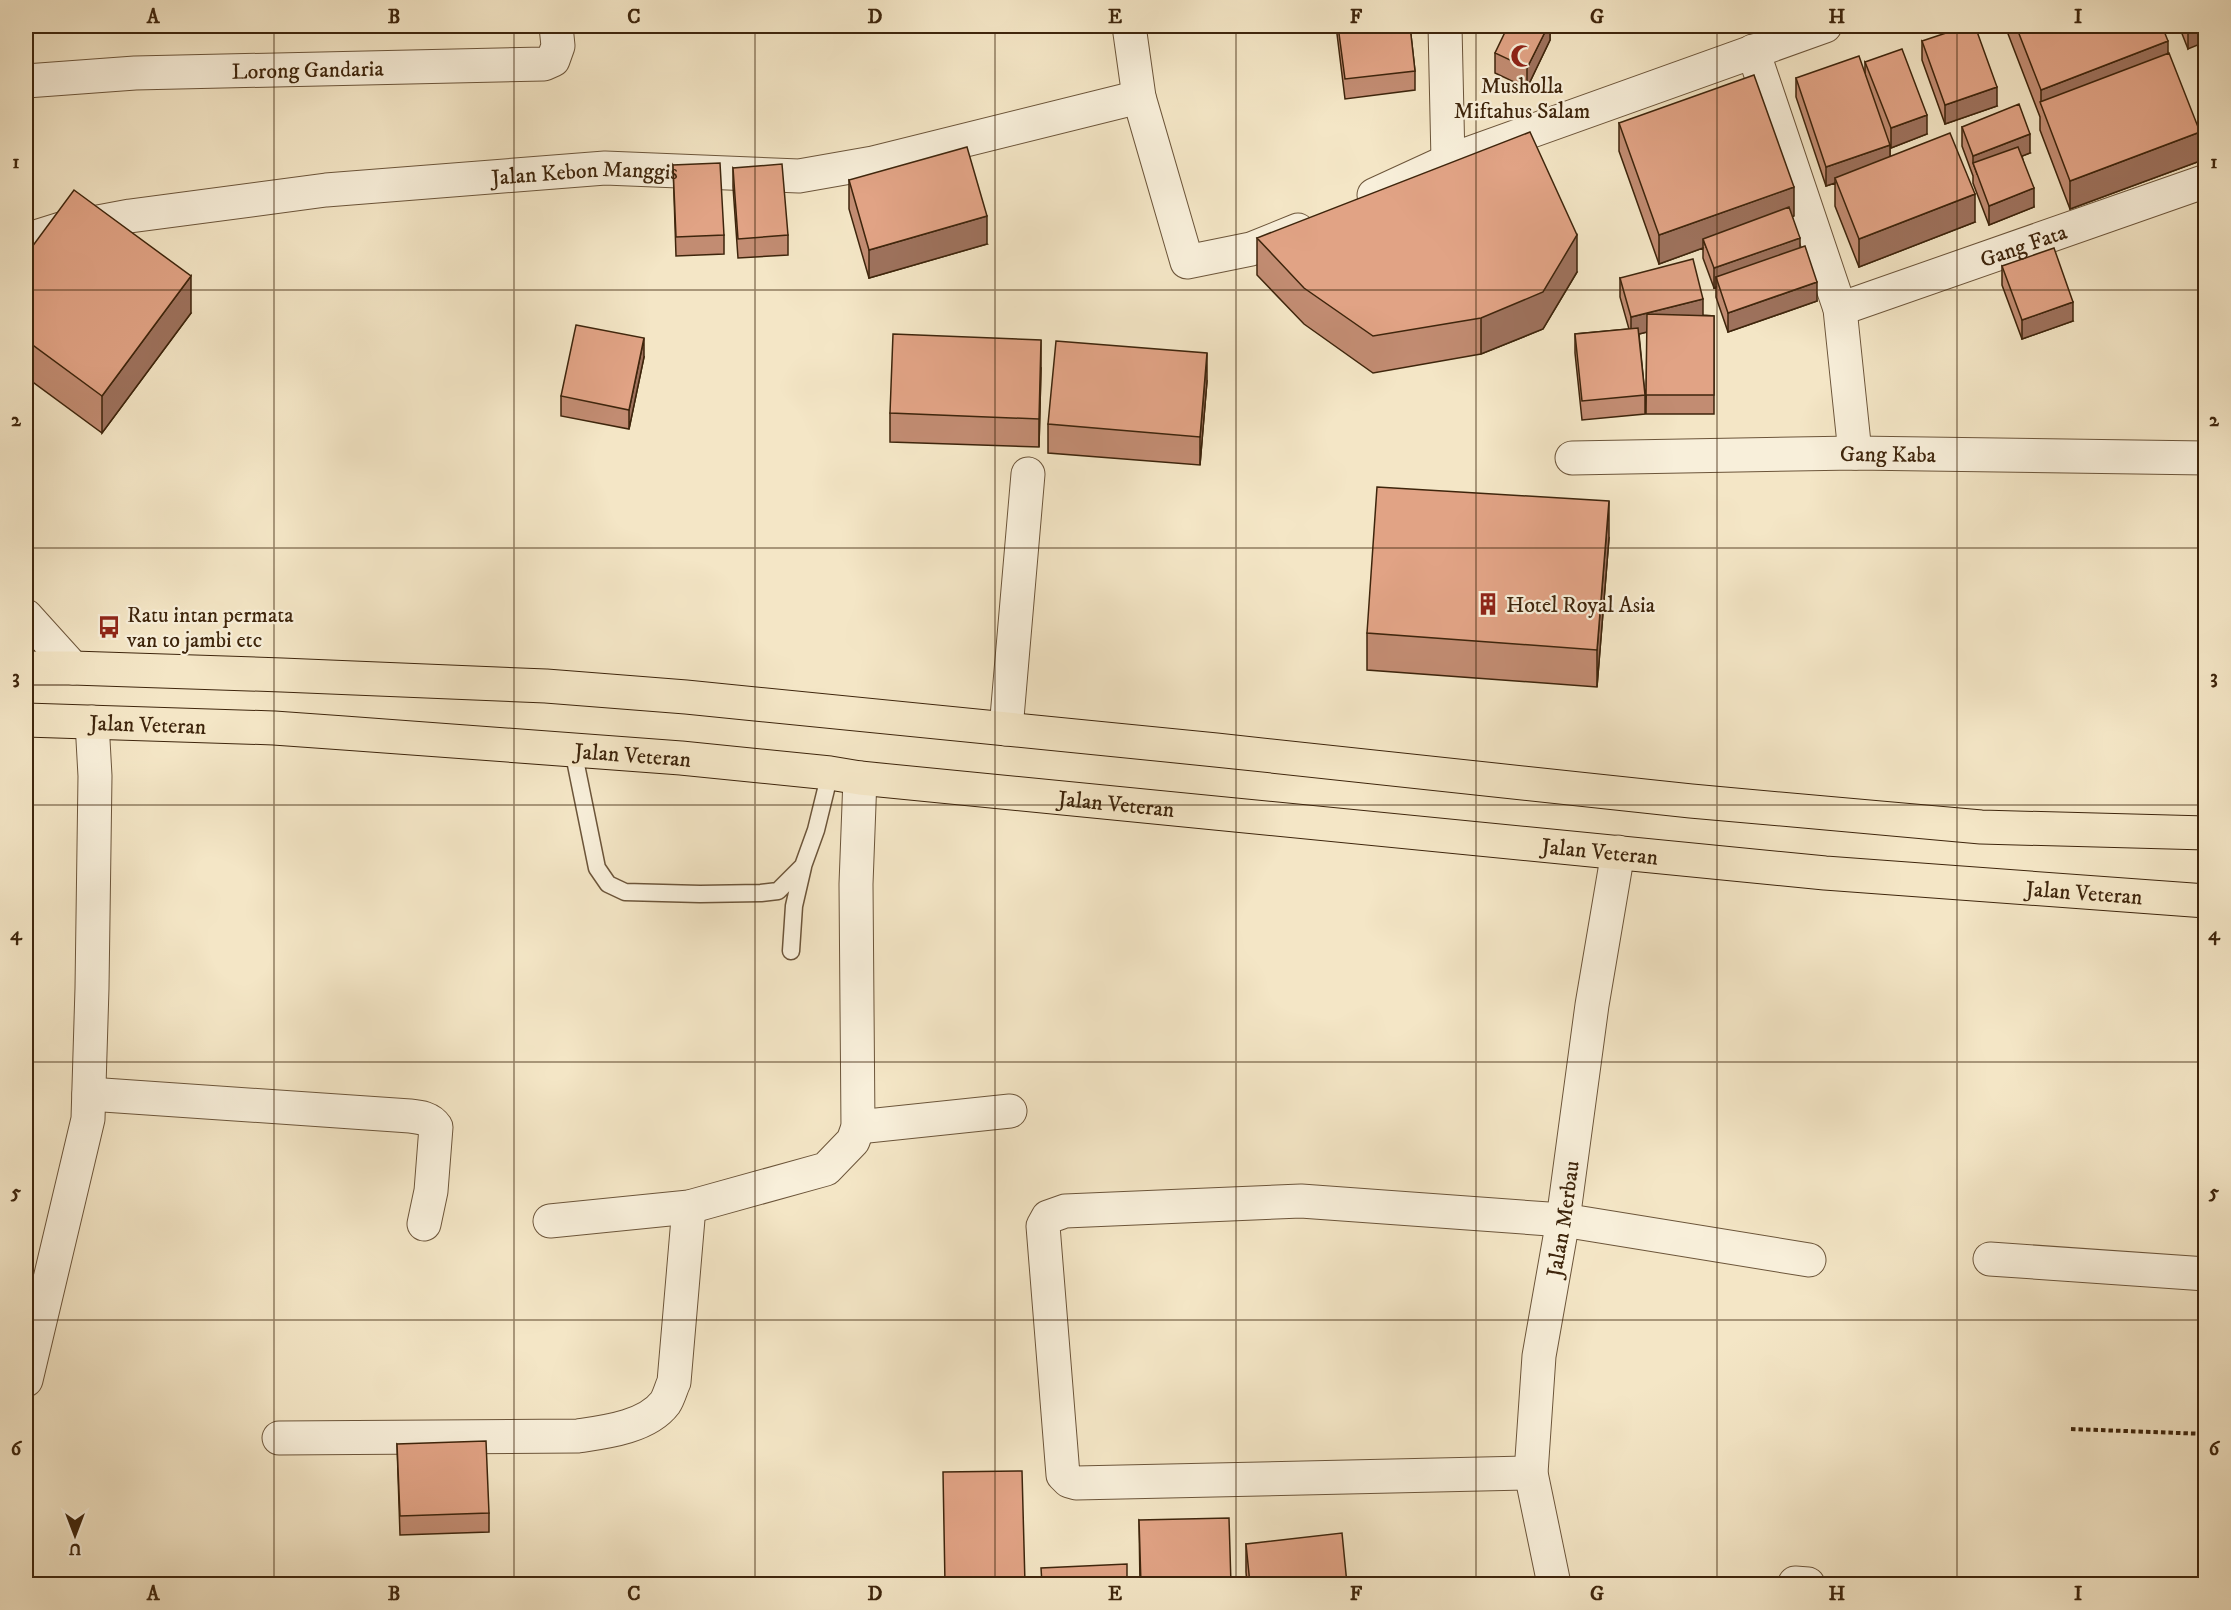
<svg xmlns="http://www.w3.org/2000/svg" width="2231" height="1610" font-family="'IM FELL DW Pica',serif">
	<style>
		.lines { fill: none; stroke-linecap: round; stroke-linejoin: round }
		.lane-casing { stroke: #6c553a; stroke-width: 19 }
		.street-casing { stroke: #6c553a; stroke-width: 35 }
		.highway-casing { stroke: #3e250c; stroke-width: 35 }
		.path { stroke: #3e250c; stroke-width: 4; stroke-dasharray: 4.5 3; stroke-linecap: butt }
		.lane { stroke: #f8efda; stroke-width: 16 }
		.street { stroke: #f8efda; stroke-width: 33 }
		.highway { stroke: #f4e6c6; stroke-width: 33 }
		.wall { fill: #c28c72; stroke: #3e250c; stroke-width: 1.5 }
		.shaded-wall { fill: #9e725d; stroke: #3e250c; stroke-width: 1.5 }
		.building { fill: #e1a385; stroke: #3e250c; stroke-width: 1.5 }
		.grid { fill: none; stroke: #3e250c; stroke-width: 1.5; stroke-opacity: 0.55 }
		.labels { text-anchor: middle; stroke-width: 4.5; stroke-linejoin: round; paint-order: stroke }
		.street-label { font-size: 22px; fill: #3e250c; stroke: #f8efda }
		.poi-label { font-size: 22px; fill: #3e250c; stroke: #f8efda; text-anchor: start }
		.neatline { fill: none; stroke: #3e250c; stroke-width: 2 }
		.grid-label { font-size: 20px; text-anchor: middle; font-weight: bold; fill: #3e250c }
	</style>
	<rect width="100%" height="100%" fill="#f4e6c6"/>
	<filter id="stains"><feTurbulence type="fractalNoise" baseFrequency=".00333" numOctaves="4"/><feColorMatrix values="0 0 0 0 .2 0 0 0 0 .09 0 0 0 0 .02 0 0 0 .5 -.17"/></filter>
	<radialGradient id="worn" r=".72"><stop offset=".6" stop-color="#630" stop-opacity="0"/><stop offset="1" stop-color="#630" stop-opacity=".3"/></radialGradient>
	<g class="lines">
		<g class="lane-casing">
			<path id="lane" d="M573,750l24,118 11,16 17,8 75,2 61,-1 17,-2 25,-25 13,-36 14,-57
				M791,951l3,-45 9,-39"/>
		</g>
		<g class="street-casing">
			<g id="street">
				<path d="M1129,26l10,71 48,165 64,-13 47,-19"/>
				<path d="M1445,26l3,135"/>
				<path d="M1753,51l87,258 15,144"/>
				<path id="s1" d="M26,81l109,-8 409,-9 9,-4 5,-14 -2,-20"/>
				<path d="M1374,195l74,-34 377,-135"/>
				<path id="s2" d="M26,240l35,-11 69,-13 196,-26 279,-22 194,8 74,-13 266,-66"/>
				<path id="s3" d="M1840,309l366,-128"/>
				<path id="s4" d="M1572,458l283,-5 351,5"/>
				<path d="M26,616l47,52"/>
				<path d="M1006,729l22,-255"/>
				<path d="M89,1094l321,22c10,1 20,2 26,11l-5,64 -7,33"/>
				<path d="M858,1127l152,-16"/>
				<path d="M550,1221l139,-14 137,-38 27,-28 5,-14 -2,-243 4,-106"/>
				<path d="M1990,1259l216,15"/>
				<path d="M26,1380l62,-261 4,-131 3,-212 -3,-54"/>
				<path d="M279,1438l299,-2c27,-4 69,-9 87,-33 4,-6 6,-15 9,-21l15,-175"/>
				<path d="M1531,1473l-455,10 -7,-2 -6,-6 -20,-249 5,-9 17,-6 236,-10 262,19 246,40"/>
				<path d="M1795,1583l13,1"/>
				<path id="s5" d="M1554,1584l-23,-111 8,-117 24,-136 29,-215 26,-153"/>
			</g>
		</g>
		<g class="highway-casing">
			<g id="highway">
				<path d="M26,668h47l209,7 264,11 140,11 530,53 475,51 290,26 225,6"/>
				<path id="s6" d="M26,720l248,8 70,5 337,25 149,15 30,5 965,95 381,28"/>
			</g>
		</g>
		<path class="path" d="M2071,1429l135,5"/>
		<use href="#lane" class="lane"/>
		<use href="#street" class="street"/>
		<use href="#highway" class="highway"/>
	</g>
	<path class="wall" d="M1337,26h73l5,45v19l-70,9 -8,-65z
		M1550,26v14l-23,48 -32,-15v-20z
		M2005,26h157l6,28 32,107 -130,48 -30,-79v-13z
		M2179,26h26l-17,23z
		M1922,41l75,65 -52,18 -23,-64z
		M1865,62l62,72 -36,14 -1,-2v11l85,65 -116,45 -24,-61v-23l-9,3 -30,-89v-19l69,-3z
		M1619,123l175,93h-2l8,32 17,53 -89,31 -12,-35v-10l-2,1 -11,-30v-10l-44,16 -40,-113z
		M1962,127l68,26 -8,3 12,51 -45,18 -16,-42v-7l-11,-30z
		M673,165l51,70v19l-48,2z
		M733,168l55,67v20l-50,3 -5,-71z
		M849,180l138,64 -118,34 -20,-69z
		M1257,238l320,34 -34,57 -62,25 -108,19 -69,-49 -47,-49z
		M26,255l165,58 -89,120 -76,-56z
		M2002,266l71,55 -51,18 -20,-54z
		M1620,278l83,37 11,1v98h-68l1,-82 -8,2 6,61v19l-63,6 -7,-67v-19l54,-5 -9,-32z
		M644,357l-15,72 -68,-13v-20z
		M1041,368l-2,79 -149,-5v-29z
		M1207,381l-7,84 -152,-12v-29z
		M1609,538l-12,149 -230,-17v-37z
		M397,1444l92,69v19l-89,3z
		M1139,1520l92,64h-91z
		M1246,1544l101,40h-100l-1,-12z"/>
	<path class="shaded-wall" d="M1548,26h2v14l-23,48v-20z
		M2198,26h7v16l-17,7v-20z
		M2168,41v28l-127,35v-14z
		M1997,87v19l-52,18v-19z
		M1927,115v19l-36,14v-20z
		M2200,132v29l-130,48v-28z
		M2030,134v19l-53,21 -4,-11v-7z
		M1890,145v20l-55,13v5l-9,3v-19z
		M1794,187v29l-88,31 -3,-8v9l-44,16v-29z
		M2034,188v19l-45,18v-19z
		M1975,194v28l-116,45v-28z
		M987,216v28l-118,34v-28z
		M1577,235v37l-34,57 -62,25v-36z
		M1800,238v19l-84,20v10l-2,1v-20z
		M191,276v37l-89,120v-37z
		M1817,282v19l-89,31v-19z
		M1703,299v19l-72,18v-19z
		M2073,302v19l-51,18v-19z
		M644,338v19l-15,72v-19z
		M1041,340v28l-2,79v-28z
		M1207,353v28l-7,84v-28z
		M1609,501v37l-12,149v-37z"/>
	<path class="building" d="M1338,26h72l5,45 -70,8z
		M1508,26h40l-21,42 -32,-15z
		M1967,26h8l22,61 -52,18 -23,-64z
		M2016,26h146l6,15 -127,49z
		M2186,26h12l-10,3z
		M1902,49l25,66 -36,13 -26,-66z
		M2169,53l31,79 -130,49 -30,-79z
		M1859,56l31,89 -64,22 -30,-89z
		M1754,75l40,112 -135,48 -40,-112z
		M2019,104l11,30 -57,22 -11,-29z
		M1530,132l47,103 -34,57 -62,26 -108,18 -69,-48 -47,-50z
		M1950,133l25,61 -116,45 -24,-61z
		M967,147l20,69 -118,34 -20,-70z
		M2018,147l16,41 -45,18 -16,-43z
		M720,163l4,72 -48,2 -3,-72z
		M782,164l6,71 -50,4 -5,-71z
		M74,190l117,86 -89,120 -76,-56v-85z
		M1789,207l11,31 -86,30 -11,-29z
		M1805,246l12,36 -89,31 -12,-36z
		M2054,248l19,54 -51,18 -20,-54z
		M1693,259l10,40 -72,18 -11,-39z
		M1647,314l67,2v79h-68z
		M576,325l68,13 -15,72 -68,-14z
		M1638,328l7,67 -63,6 -7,-67z
		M893,334l148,6 -2,79 -149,-6z
		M1056,341l151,12 -7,84 -152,-13z
		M1377,487l232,14 -12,149 -230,-17z
		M486,1441l3,72 -89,3 -3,-72z
		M1022,1471l3,113h-80l-2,-112z
		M1229,1518l2,66h-90l-2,-64z
		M1342,1533l5,51h-97l-4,-40z
		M1127,1564v20h-85l-1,-16z"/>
	<path class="grid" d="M274,26v1558M514,26v1558M755,26v1558M995,26v1558M1236,26v1558M1476,26v1558M1717,26v1558M1957,26v1558M26,290h2180M26,548h2180M26,805h2180M26,1062h2180M26,1320h2180"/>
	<defs>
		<g id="mosque-bare" transform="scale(1.8)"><path d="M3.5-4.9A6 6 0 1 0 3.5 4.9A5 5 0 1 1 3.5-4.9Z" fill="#8f2418" stroke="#f8efda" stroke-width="2.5" paint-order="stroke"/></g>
		<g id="building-bare" transform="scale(1.8)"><path d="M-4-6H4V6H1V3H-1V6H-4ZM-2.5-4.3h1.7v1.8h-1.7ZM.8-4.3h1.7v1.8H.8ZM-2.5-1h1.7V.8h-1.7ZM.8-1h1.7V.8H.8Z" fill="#8f2418" stroke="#f8efda" stroke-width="2.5" paint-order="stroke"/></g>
		<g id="bus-bare" transform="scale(1.8)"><path d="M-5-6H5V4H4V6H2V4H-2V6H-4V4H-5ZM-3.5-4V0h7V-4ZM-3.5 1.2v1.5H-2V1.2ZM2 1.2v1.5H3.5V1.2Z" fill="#8f2418" stroke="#f8efda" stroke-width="2.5" paint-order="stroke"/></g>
	</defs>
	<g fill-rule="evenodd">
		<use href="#mosque-bare" x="1522" y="56"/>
		<use href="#building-bare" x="1488" y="604"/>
		<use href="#bus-bare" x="109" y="627"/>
	</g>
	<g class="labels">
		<g class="street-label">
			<text dy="8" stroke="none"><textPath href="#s1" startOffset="282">Lorong Gandaria</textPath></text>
			<text dy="8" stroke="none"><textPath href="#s2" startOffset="564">Jalan Kebon Manggis</textPath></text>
			<text dy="8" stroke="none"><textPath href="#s3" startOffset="194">Gang Fata</textPath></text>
			<text dy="8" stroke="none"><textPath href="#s4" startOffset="316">Gang Kaba</textPath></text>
			<text dy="8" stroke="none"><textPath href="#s6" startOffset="122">Jalan Veteran</textPath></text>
			<text dy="8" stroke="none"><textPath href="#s6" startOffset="608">Jalan Veteran</textPath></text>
			<text dy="8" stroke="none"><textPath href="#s6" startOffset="1094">Jalan Veteran</textPath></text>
			<text dy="8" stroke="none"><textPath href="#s6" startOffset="1580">Jalan Veteran</textPath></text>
			<text dy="8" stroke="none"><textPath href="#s6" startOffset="2066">Jalan Veteran</textPath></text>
			<text dy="8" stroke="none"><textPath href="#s5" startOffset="370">Jalan Merbau</textPath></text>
		</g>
		<g class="poi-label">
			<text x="1522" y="93" text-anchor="middle">Musholla<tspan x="1522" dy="25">Miftahus Salam</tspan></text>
			<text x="1506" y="612">Hotel Royal Asia</text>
			<text x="127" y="622">Ratu intan permata<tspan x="127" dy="25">van to jambi etc</tspan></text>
		</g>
	</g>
	<rect width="2231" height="1610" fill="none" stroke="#f4e6c6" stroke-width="66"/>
	<g transform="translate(75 1535) rotate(180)" stroke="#f8efda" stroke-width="4.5" paint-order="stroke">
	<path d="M0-4.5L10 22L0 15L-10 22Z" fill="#3e250c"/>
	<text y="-9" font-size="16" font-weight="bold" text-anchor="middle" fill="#3e250c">U</text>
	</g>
	<rect x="33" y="33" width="2165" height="1544" class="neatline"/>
	<g class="grid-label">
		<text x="153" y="23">A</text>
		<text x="394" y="23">B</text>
		<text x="634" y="23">C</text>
		<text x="875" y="23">D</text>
		<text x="1115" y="23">E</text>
		<text x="1356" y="23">F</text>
		<text x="1597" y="23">G</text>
		<text x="1837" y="23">H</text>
		<text x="2078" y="23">I</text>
		<text x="16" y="168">1</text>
		<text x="2214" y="168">1</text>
		<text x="16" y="426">2</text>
		<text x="2214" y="426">2</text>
		<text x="16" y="683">3</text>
		<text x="2214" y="683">3</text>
		<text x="16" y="940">4</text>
		<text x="2214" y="940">4</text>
		<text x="16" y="1198">5</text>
		<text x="2214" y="1198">5</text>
		<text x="16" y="1455">6</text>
		<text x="2214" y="1455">6</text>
		<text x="153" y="1600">A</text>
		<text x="394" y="1600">B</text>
		<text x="634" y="1600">C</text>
		<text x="875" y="1600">D</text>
		<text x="1115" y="1600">E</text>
		<text x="1356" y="1600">F</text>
		<text x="1597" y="1600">G</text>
		<text x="1837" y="1600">H</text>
		<text x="2078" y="1600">I</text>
	</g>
	<rect width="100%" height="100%" filter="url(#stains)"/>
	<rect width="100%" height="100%" fill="url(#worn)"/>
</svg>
